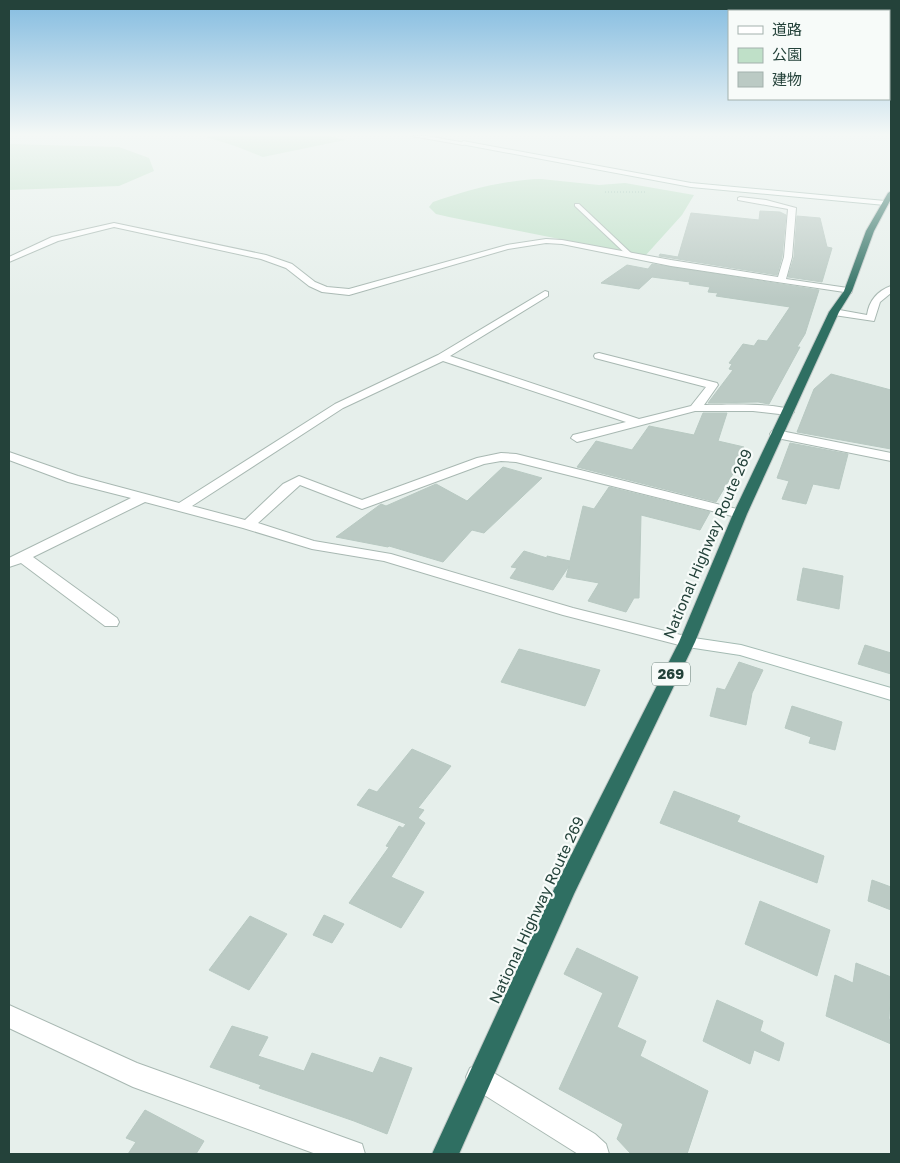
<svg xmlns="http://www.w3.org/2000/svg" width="900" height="1163" font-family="'Golos Text','Noto Sans JP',sans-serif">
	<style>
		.green { fill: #bfe0c8 }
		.building { fill: #bbcac4; stroke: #b8c9c2 }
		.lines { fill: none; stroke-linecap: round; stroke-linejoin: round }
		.lane-casing { stroke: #a8b8b2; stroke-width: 2 }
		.street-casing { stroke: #a8b8b2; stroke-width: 2 }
		.secondary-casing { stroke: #a4bbb3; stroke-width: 2 }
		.highway-casing { stroke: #c2cac8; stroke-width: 2 }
		.path { stroke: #86b3a5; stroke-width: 1; stroke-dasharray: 1 2; stroke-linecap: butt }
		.lane { fill: #fff; fill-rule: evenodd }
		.street { fill: #fff; fill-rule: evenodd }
		.secondary { fill: #fff; fill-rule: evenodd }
		.highway { fill: #2f6f62; fill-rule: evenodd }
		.labels { text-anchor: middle; stroke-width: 4.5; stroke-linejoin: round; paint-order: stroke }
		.shield { fill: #f7fbf9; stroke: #637a73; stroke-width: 1 }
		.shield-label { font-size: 14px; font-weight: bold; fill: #24423a }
		.street-label { font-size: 15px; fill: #24423a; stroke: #f7fbf9 }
	</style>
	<rect width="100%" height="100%" fill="#e6efeb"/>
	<path class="green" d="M216,136h113l16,4 -82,17 -28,-11 -29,-9z
		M9,144l110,3 30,11 5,13 -35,15 -110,4z
		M541,179l58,6 26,-2 69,12 -12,20 -37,41 -196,-39 -13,-3 -7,-7 4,-5c35,-12 71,-22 108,-23z"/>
	<path class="building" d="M760,211l20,1 6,3 -4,42 -5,18 -118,-19 1,-2 18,3 13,-44 68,7z
		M797,216l23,2 7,29 5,1 -10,34 -34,-5 6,-20z
		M652,264l167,26 -14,44 -8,13h3l-31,57 -11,-2 -50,1 25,-33 -4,-1 3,-5 -3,-1 14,-19 11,2 4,-6 9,1 23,-34 -74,-11 2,-3 -10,-1 2,-5 -21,-3 1,-2 -38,-5 -13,12 -38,-6 26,-18 21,4z
		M831,374l60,16v59l-94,-17 17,-43z
		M703,413h24l-9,28 26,6 -10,18 3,2 -21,35 -139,-35 19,-26 36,9 17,-24 45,9z
		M790,443l58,11 -9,35 -26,-5 -7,20 -24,-5 7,-18 -12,-3z
		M503,467l39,11 -58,55 -12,-3 -29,32 -54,-16 -1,1 -52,-10 45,-33 5,2 50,-22 31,17z
		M609,487l101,25 -10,18 -59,-15 -2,83h-5l-8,14 -38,-11 11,-18 -33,-6 3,-11 -16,24 -43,-12 7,-10 -6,-1 13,-16 23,7v-2l23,5 13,-55 11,3z
		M803,568l40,8 -4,33 -42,-9z
		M865,645l26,8v21l-33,-10z
		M519,649l81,21 -15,36 -84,-24z
		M739,662l24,8 -11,23 -6,32 -36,-9 7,-28 8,2z
		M792,706l50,16 -7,28 -26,-7 2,-6 -26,-9z
		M412,749l39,17 -33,42 6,2 -6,8 7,5 -34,54 33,15 -23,36 -52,-25 40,-56 -3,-1 13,-20 4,2 3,-4 -49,-19 12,-16 8,3z
		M674,791l66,25 -3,6 87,34 -7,27 -157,-60z
		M872,880l19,7v23l-23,-9z
		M760,901l70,29 -13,46 -72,-32z
		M324,915l20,9 -12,19 -19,-8z
		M250,916l37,18 -38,56 -40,-20z
		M577,948l61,29 -21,50 29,14 -6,15 68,35 -21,63h-56l-14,-15 6,-15 -64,-35 44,-96 -39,-19z
		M856,963l35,14 -2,42 2,1v24l-65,-28 9,-41 18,8z
		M717,1000l46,21 -3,10 24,12 -5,18 -25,-11 -4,14 -47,-23z
		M232,1026l36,11 -10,19 46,15 8,-18 61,20 7,-16 32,11 -25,66 -33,-13 -95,-33 2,-3 -51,-18z
		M145,1110l59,31 -8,13h-68l8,-12 -10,-4z"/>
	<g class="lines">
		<g class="lane-casing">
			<path id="lane" d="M575,204h4l53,50v2h-4l-53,-50z"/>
		</g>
		<g class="street-casing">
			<path id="street" d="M412,136h15l39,7 -3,2z
				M740,197l26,3 30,8 -4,49 -6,22 62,9 4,3 -1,2 -180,-27 -109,-22 -16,-1 -38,6 -159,46 -27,-3 -13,-6 -23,-18 -25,-9 -147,-32 -56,14 -49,21v-5l43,-20 62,-14 152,32 26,9 23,18 12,5 22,2 158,-44 39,-6 16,1 109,20 107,17 6,-20 4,-48 -50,-9v-2z
				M891,286v7l-11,9 -6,19 -40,-6 -5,-3 5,-3 33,6c2,-14 10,-24 24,-29z
				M545,291l3,1v4l-98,60 189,63 52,-13 15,-19 -111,-29 -1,-2 1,-2 4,-1 118,30 1,2 -14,20c16,0 80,-3 90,7l-6,3 -35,-4h-58l-118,31 -6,-4 2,-3 53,-13 -183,-61 -100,47 -151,98 53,14 38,-36 16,-8 63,24 115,-42 24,-5 15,1 229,57 2,3 -7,4 -224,-56 -15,-1 -17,3 -122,45 -62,-24 -42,38 56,18 77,13 182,54 120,30 2,4 -2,4 -6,1 -124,-32 -179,-54 -72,-12 -69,-21 -98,-26 -112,55 84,61 2,4 -2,4h-12l-84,-63 -12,4v-9l122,-60 -63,-16 -59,-22v-8l69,24 101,27 156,-99 103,-49z
				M776,430l115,23v8l-119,-24 -2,-3 2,-3z
				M9,1005l128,58 225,81 3,10h-49l-183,-67 -124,-59z
				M479,1064l116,70 11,10 3,10h-31l-108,-68 -4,-9 4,-9z"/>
		</g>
		<g class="secondary-casing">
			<path id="secondary" d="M463,141l228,42 194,18 4,2 -4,2 -194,-18 -230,-43z
				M687,637l54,8 150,43v12l-151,-45 -59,-9 -2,-4 2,-4z"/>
		</g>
		<g class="highway-casing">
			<path id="highway" d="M891,191v8l-17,32 -22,60 -13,21 -92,202 -52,128 -121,252 -115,260h-27l123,-267 124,-245 54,-128 96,-202 15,-21 22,-60 22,-38z"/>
		</g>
		<path class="path" d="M605,192h42"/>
		<use href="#lane" class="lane"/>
		<use href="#street" class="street"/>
		<use href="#secondary" class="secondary"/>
		<use href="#highway" class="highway"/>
	</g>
	<linearGradient id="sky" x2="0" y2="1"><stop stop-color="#84bce0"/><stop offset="0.45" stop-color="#f4f8f6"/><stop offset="1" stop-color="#f4f8f6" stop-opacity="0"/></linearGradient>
	<rect width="900" height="299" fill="url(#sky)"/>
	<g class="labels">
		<rect class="shield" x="652" y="662.5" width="38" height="23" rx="4"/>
		<g class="shield-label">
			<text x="671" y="679">269</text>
		</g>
		<g class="street-label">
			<text transform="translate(708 544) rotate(-67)" y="5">National Highway Route 269</text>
			<text transform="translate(537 910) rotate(-65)" y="5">National Highway Route 269</text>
		</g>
	</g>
	<rect width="900" height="1163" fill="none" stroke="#24423a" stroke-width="20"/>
	<rect x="728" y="10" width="162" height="90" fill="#f7fbf9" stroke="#a3b1ad"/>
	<rect x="738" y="26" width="25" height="8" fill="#ffffff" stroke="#a3b1ad"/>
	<text x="772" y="35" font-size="15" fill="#24423a">道路</text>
	<rect x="738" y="48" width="25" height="15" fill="#bfe0c8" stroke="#a3b1ad"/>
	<text x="772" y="60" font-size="15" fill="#24423a">公園</text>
	<rect x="738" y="72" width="25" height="15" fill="#bbcac4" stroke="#a3b1ad"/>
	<text x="772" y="85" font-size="15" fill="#24423a">建物</text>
</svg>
